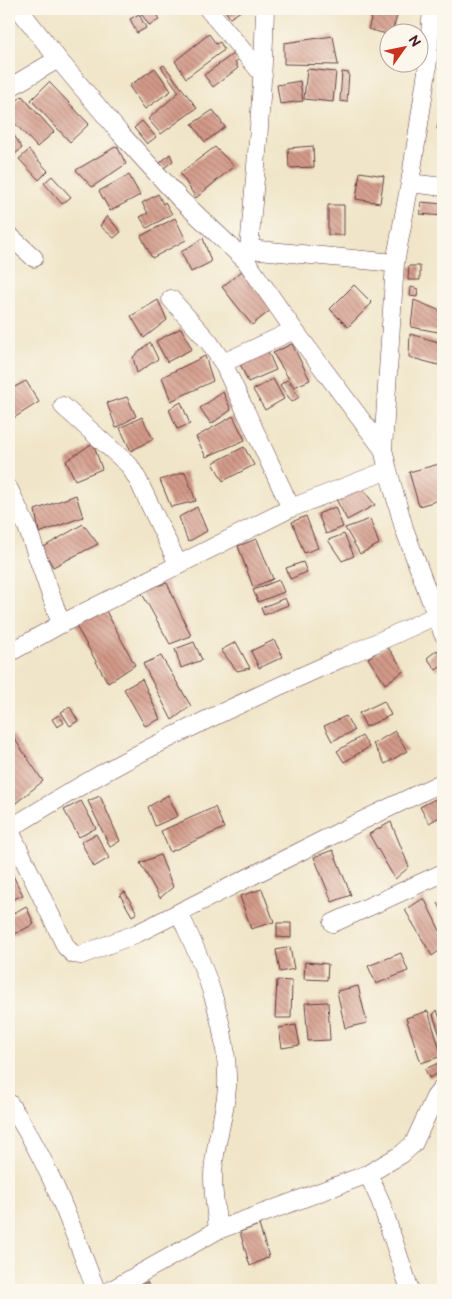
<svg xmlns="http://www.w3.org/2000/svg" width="452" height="1299" font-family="'Balsamiq Sans',sans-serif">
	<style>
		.building { fill: url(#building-back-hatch) }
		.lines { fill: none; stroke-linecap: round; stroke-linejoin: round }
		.minor-casing { stroke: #633d43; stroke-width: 19 }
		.minor { stroke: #fff; stroke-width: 18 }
	</style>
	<defs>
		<pattern id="building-back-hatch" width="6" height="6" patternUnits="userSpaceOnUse" patternTransform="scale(1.25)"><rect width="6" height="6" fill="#d39a89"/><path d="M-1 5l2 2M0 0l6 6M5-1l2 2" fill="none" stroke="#ad7d70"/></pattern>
	</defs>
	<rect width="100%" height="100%" fill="#fbf7ec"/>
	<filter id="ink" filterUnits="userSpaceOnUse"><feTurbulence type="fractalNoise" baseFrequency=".02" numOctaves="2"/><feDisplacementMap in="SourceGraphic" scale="10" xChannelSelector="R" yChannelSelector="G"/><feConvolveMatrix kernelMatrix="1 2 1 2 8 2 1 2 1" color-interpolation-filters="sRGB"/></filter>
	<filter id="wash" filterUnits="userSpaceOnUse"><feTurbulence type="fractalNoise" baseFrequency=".0096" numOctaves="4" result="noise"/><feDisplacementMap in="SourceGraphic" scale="20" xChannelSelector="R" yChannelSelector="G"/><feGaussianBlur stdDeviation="1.12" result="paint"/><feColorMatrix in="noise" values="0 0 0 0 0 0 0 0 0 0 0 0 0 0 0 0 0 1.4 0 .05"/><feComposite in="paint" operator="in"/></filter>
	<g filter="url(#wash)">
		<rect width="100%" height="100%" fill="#f0e5c8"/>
		<g id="blocks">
			<path class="building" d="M138,9h30l-11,7 2,4 -10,5z
				M224,9h20l-14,9z
				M374,9h8l16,4 -6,19h-2v3l-22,-6z
				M139,14l7,14 -9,5 -7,-14z
				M209,34l7,10 4,-2 4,8 -38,28 -11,-17z
				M333,36l5,29 -54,-1v-21z
				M237,51l5,6 -7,5 3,6 -25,19 -9,-12z
				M164,65l33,43 -36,26 -13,-15 31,-27 -18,-25z
				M155,68l16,23 -26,18 -16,-23z
				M307,69l29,3 -3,30 -29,-3z
				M342,72l7,1 -2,29 -7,-1z
				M300,81l3,20 -23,3 -3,-19z
				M49,82l40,42 -19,18 -39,-42z
				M22,96l32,36 -17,15 -28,-30v-9z
				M441,108l2,1v21l-6,-1z
				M213,110l12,17 -20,15 -13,-18z
				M142,121l14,16 -9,7 -13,-16z
				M10,129l12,19 -9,8 -4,-8v-18z
				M117,146l9,18 -34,23 -16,-17z
				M313,146l1,21 -25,1 -1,-20z
				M215,147l19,19 -38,32 -16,-25z
				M29,150l19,21 -9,9 -20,-21z
				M170,154l3,7 -9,7 -4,-5z
				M360,172l24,4 -4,27 -24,-4z
				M129,175l11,20 -30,16 -11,-20z
				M52,176l19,21 -9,7 -18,-21z
				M158,194l5,10 2,-2 7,12 -25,14 -7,-11 8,-4 -6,-10z
				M421,202l22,2v12l-23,-2z
				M328,205h16v30h-16z
				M107,216l14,16 -7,6 -14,-12z
				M175,218l11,22 -34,18 -11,-22z
				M203,238l8,24 -20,10 -10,-20z
				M409,266h11v14h-12z
				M242,271l30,38 -20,16 -30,-38z
				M354,285l18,18 -24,24 -18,-18z
				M411,287l7,2 -1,8 -7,-1z
				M158,300l9,20 -23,18 -13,-22z
				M414,300l29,12 -5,20 -27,-5z
				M181,328l11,21 -25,13 -11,-21z
				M410,334l32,9v23l-33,-9z
				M150,342l8,17 -21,14 -4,-16z
				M292,344l18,36 -16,7 -21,-34z
				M267,349l9,21 -28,12 -9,-21z
				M205,356l8,25 -42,20 -9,-24z
				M273,379l11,20 -19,11 -12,-20z
				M287,380l12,17 -7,5 -12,-17z
				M26,381l13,21 -30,19v-31z
				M223,392l8,18 -20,14 -11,-16z
				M127,397l9,19 -20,12 -9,-25z
				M181,402l9,22 -13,5 -8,-20z
				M233,416l12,24 -39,17 -10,-20z
				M142,417l11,22 -22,12 -11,-23z
				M93,443l9,26 -27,11 -9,-19z
				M244,447l10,18 -31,16 -10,-18z
				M443,463v36l-24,7 -10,-34z
				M185,472l11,29 -25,6 -11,-27z
				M359,484l16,21 -28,15 -11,-21z
				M76,495l7,22 -44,16 -4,-23z
				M197,507l10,24 -19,11 -9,-25z
				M335,507l8,20 -17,7 -8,-20z
				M306,516l12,32 -14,5 -12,-31z
				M370,519l9,25 -19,10 -15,-26z
				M83,524l15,20 -45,23 -11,-19z
				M344,534l10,22 -12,5 -14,-21z
				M257,539l16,40 -20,8 -15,-41z
				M303,562l4,10 -17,7 -4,-11z
				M279,580l5,12 -26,10 -5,-12z
				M167,583l24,53 -21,8 -30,-54z
				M285,598l3,7 -24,10 -3,-7z
				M105,609l30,56 -27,18 -33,-59z
				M274,640l9,17 -24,11 -8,-17z
				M194,642l8,18 -21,8 -6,-19z
				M236,642l14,26 -13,3 -16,-21z
				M387,646l17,25 -19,13 -17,-26z
				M437,650l6,9v6l-7,5 -9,-12z
				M161,656l30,50 -19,14 -29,-56z
				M142,679l18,40 -15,7 -21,-37z
				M384,701l7,14 -25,12 -7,-14z
				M70,707l8,14 -8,5 -9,-14z
				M59,715l5,8 -7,4 -5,-8z
				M346,716l8,15 -22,10 -8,-15z
				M395,731l12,20 -22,13 -12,-20z
				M12,735l31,46 -32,26 -2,-4v-66z
				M362,736l7,11 -25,15 -7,-11z
				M168,795l10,21 -23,10 -7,-19z
				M100,796l20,45 -10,6 -22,-46z
				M435,799l8,16 -14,8 -9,-16z
				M81,801l15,27 -17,9 -15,-27z
				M215,807l9,21 -54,24 -9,-21z
				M391,822l18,45 -14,12 -26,-45z
				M96,834l13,24 -15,9 -13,-25z
				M333,850l18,45 -19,7 -18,-45z
				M160,855l13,32 -13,11 -20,-35z
				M9,868l14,27 -14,6z
				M262,889l12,33 -23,7 -11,-33z
				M125,892l12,21 -5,3 -12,-21z
				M424,898l19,39v11l-11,8 -27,-46z
				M443,900v13l-5,-10z
				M26,906l8,18 -25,13v-21z
				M277,923h14v15l-14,-1z
				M290,947l4,22 -14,3 -4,-22z
				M401,953l7,18 -32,13 -8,-18z
				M305,962l23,2 -1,16 -23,-1z
				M277,980l15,1 -1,37h-16z
				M358,986l9,37 -22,5 -8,-37z
				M328,1002l2,38 -22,1 -3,-38z
				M437,1010l6,17v17l-10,-29z
				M428,1011l14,45 -21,7 -15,-45z
				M296,1025l4,20 -18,3 -3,-20z
				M443,1061v10l-14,7 -4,-9z
				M259,1225l10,32 -19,9 -10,-34z
				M147,1282l5,8h-19z"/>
		</g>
	</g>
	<g filter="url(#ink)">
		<use href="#blocks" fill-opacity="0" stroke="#633d43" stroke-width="1"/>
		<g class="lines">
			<g class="minor-casing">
				<path id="minor" d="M19,9l39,50 62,74 61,67 65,61 48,69 89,119
					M208,9l55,66
					M432,9l-5,62 -6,40 -11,72 -15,80 -12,186 5,21 16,58 39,106
					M9,88l49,-29
					M410,183l33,4
					M9,235l25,23
					M249,249l146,14
					M246,261l3,-12c7,-80 14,-160 16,-240
					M171,299l38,43 14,21 68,145
					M223,363l71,-33
					M63,406l66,59 9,15 40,84
					M9,489l18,38 34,97
					M9,653l52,-29 230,-116 97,-38
					M9,829l57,118 7,7 8,1 57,-22 217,-109 88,-42
					M9,829c39,-24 78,-48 118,-69 101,-54 207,-97 310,-145
					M179,913c26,54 50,113 48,174 -2,30 -14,60 -14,90 0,17 3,35 5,53
					M333,923l110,-50
					M9,1103c40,57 62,123 87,187
					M368,1174l12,26 30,90
					M111,1290l107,-60 150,-56 34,-20 12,-11 21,-46 8,-10"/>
			</g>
			<use href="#minor" class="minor"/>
		</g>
	</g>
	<rect width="452" height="1299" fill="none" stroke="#fbf7ec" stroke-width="30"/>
	<g transform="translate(404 48) rotate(57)"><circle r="24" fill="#fbf7ec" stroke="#b4a19f"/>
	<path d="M0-4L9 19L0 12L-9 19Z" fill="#c8321e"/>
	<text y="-8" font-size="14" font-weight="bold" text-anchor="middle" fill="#4a1f2b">N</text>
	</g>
</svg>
